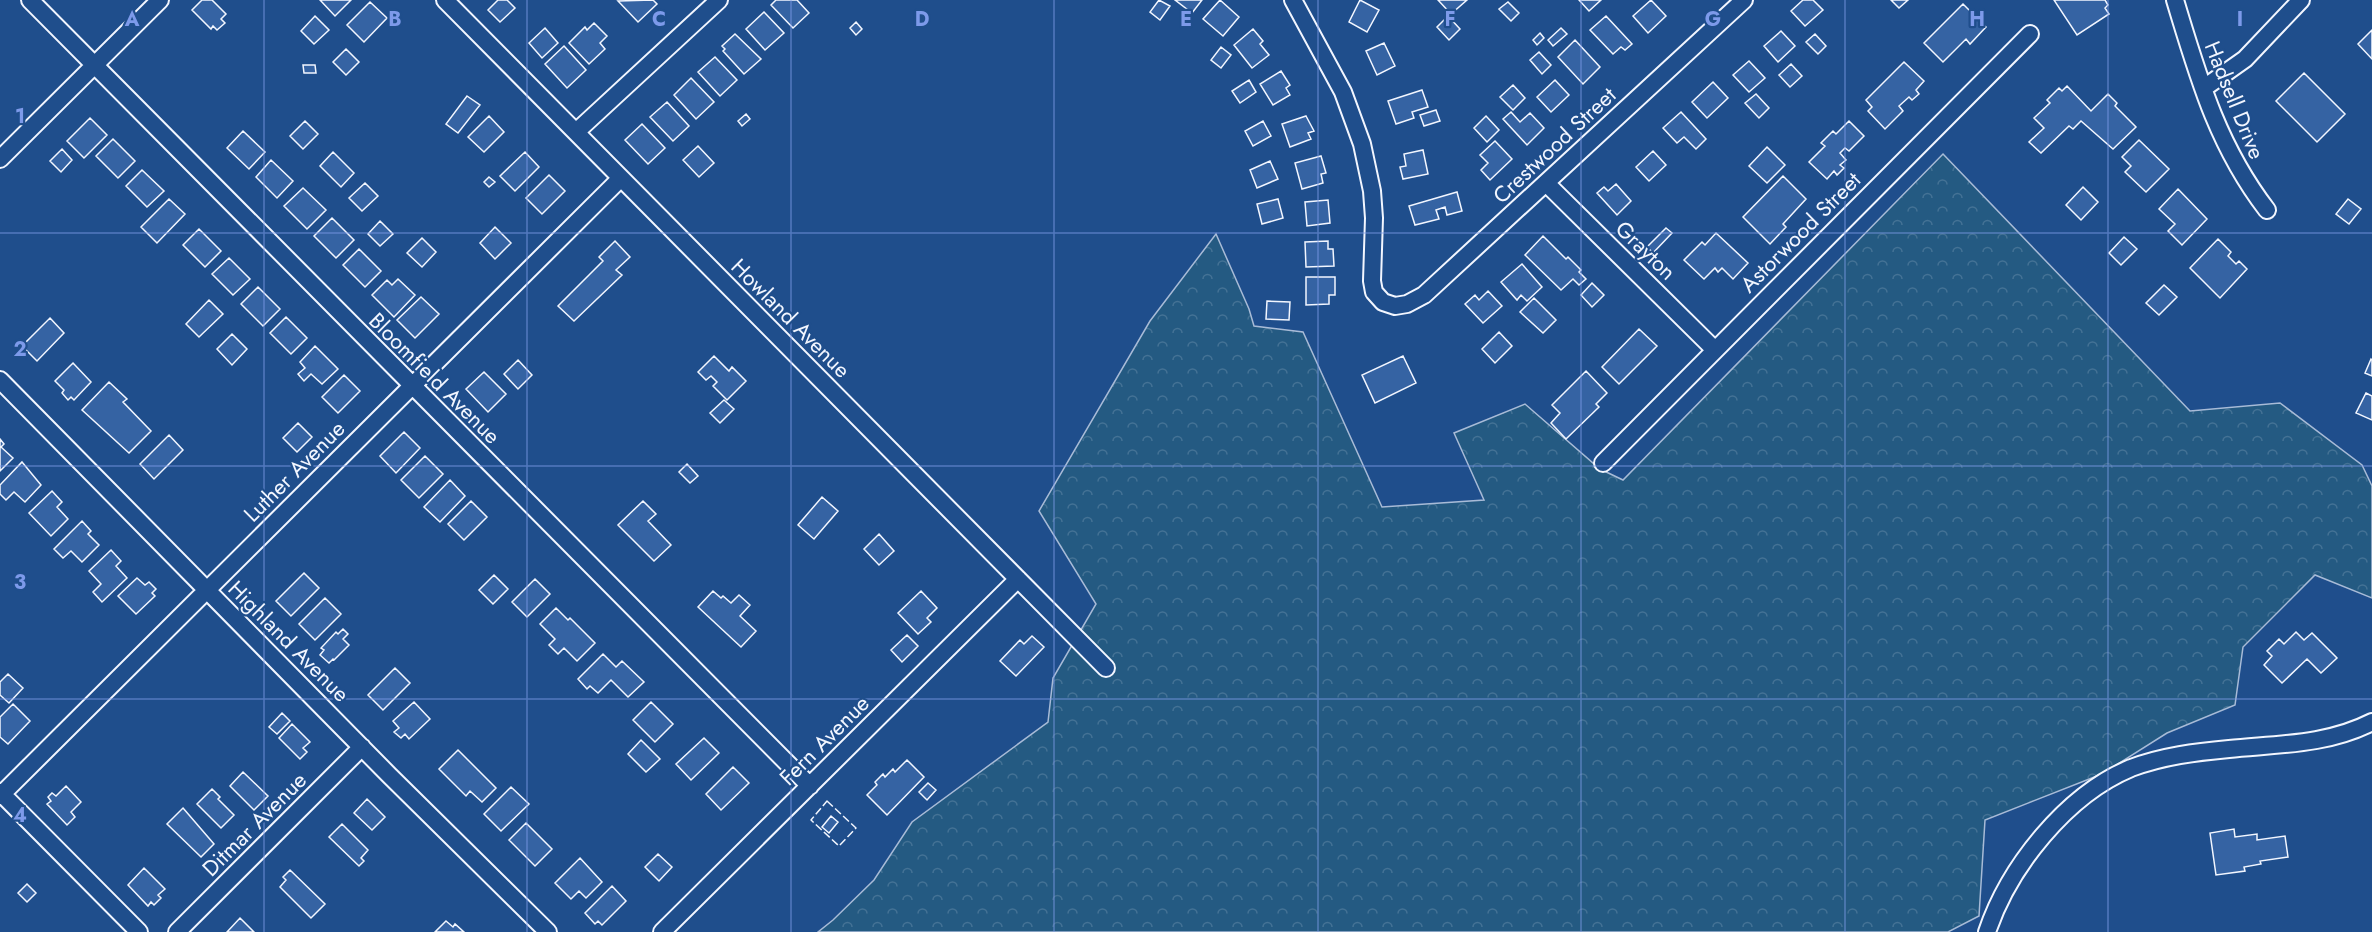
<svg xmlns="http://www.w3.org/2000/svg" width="2372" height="932" font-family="Jost,sans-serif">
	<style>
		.forest { fill: url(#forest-crowns); stroke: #a8bbd7; stroke-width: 1.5 }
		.building { fill: #3563a3; stroke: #f2f6ff; stroke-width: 1.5 }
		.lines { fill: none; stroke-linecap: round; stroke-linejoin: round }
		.street-casing { stroke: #f2f6ff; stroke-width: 20 }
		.street { stroke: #1f4e8c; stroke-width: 16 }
		.fence { stroke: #f2f6ff; stroke-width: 1.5; stroke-dasharray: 8 3; stroke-linecap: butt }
		.grid { fill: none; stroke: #7d9aea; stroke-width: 1.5; stroke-opacity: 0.55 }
		.labels { text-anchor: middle; stroke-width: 4.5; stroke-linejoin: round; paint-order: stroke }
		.street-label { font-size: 22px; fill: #f2f6ff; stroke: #1f4e8c }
		.grid-label { font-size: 20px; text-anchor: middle; font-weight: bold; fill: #7d9aea; stroke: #1f4e8c; stroke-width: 4.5; stroke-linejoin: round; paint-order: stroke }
	</style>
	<defs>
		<pattern id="forest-crowns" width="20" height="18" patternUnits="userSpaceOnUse" patternTransform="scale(1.5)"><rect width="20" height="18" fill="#245a82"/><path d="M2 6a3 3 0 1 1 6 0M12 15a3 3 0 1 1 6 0" fill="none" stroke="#447295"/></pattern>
	</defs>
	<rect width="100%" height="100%" fill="#1f4e8c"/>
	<path class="forest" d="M1943,154l247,257 90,-8 82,62 10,21v112l-57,-23 -72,72 -8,58 -68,28 -65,41 -117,46 -6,96 -31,16h-1130l15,-12 41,-40 38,-58 136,-100 5,-44 43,-74 -57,-93 111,-190 66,-87 33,75 5,17 49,6 79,175 102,-7 -30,-67 71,-29 75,65 23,11z"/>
	<path class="building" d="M202,0h10l14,14 -5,5 4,4 -8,7 -4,-4 -2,3 -19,-19z
		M320,0h31l-16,16z
		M498,0h9l8,8 -15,14 -12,-12z
		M653,0l4,4 -19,18 -20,-21z
		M776,0h21l12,13 -16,15 -22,-23z
		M1159,0l11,6 -10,14 -10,-8z
		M1175,0h27l-10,13z
		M1220,0l19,17 -16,19 -20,-17z
		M1360,0l19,10 -12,22 -18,-10z
		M1438,0h29l-16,14z
		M1579,0h22l-12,11z
		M1651,0l15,16 -18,17 -15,-17z
		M1803,0h10l10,10 -18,16 -14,-15z
		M1891,0h17l-9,8z
		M2054,0h51l3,5 -3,3 4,6 -32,21z
		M370,2l17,16 -23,24 -17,-17z
		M1508,2l11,11 -8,8 -12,-12z
		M1963,4l23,23 -16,17 -4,-5 -23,23 -19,-19z
		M764,12l20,21 -19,17 -19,-21z
		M315,16l14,14 -15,14 -13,-13z
		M1448,16l12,13 -11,11 -12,-13z
		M1606,16l26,28 -7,6 -4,-3 -8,7 -23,-24z
		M856,22l6,7 -6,6 -6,-7z
		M594,23l13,13 -7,7 5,6 -16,15 -20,-21 16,-16 2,3z
		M545,28l13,15 -16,15 -13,-15z
		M1561,28l6,6 -14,12 -5,-6z
		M1253,29l10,12 -3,3 9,11 -17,13 -18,-23z
		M2372,30v29l-14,-15z
		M1781,31l14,15 -17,16 -14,-16z
		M1540,33l4,5 -7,7 -4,-5z
		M735,34l26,25 -17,15 -21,-23 2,-2 -3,-3z
		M1815,34l11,12 -8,8 -12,-12z
		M1575,40l25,27 -17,17 -25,-27z
		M1384,43l11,23 -18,9 -11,-24z
		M564,46l22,24 -19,18 -22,-24z
		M1221,47l10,8 -10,13 -10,-8z
		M346,49l13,13 -13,13 -13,-13z
		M1539,52l12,13 -9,9 -12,-14z
		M715,57l22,23 -17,16 -22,-24z
		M1749,61l16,17 -16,14 -16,-17z
		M1904,62l20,19 -8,9 3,4 -7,6 -3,-3 -10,9 4,5 -18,18 -17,-18 4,-4 -6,-7z
		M1791,64l11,12 -12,11 -11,-12z
		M303,65h12l1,8h-12z
		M1281,71l9,14 -4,3 4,7 -17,10 -13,-21z
		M2304,73l41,41 -28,28 -41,-41z
		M691,78l23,24 -18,17 -22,-24z
		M1249,80l7,12 -16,11 -8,-12z
		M1555,80l14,15 -18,17 -14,-15z
		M1713,82l15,16 -21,20 -15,-16z
		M1513,85l12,13 -12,12 -13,-13z
		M2067,86l24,25 17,-17 9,9 -2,3 21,21 -23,22 -32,-28 -8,8 -4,-3 -28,27 -12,-11 15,-14 -10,-10 16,-15 -3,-3 12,-12 3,3z
		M1422,90l6,17 -16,5 2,6 -18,6 -8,-23z
		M1756,94l13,14 -10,10 -14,-15z
		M467,96l13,9 -22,28 -12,-9z
		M667,102l22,24 -16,15 -23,-24z
		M1436,110l4,11 -16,5 -4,-11z
		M1511,112l9,10 10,-9 14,15 -17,17 -24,-26z
		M1681,112l25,27 -10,10 -12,-12 -7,6 -14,-15z
		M746,114l4,5 -8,7 -4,-5z
		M489,116l15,16 -20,20 -16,-15z
		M1306,116l8,15 -6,2 3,6 -21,8 -8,-23z
		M1486,116l13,14 -12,12 -13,-14z
		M90,118l17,17 -23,23 -17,-17z
		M305,121l13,13 -15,15 -13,-13z
		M1263,121l8,15 -18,10 -8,-15z
		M1849,121l15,15 -15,15 -4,-3 -5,5 6,7 -6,5 4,3 -7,7 -3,-4 -7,8 -18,-17 16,-16 -4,-3 12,-12 3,3z
		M642,124l23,24 -17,16 -23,-24z
		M243,131l22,21 -16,17 -22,-21z
		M113,139l22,22 -17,17 -22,-22z
		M2139,140l30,29 -23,23 -21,-20 6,-6 -9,-9z
		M1495,141l17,18 -22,21 -9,-10 7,-7 -8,-8z
		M698,146l16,17 -15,14 -16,-17z
		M1767,147l18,18 -18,18 -18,-17z
		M62,149l10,11 -11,12 -11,-11z
		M1423,150l5,24 -25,5 -3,-12 6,-1 -2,-12z
		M1653,151l13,14 -17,16 -13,-14z
		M333,152l21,21 -13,14 -21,-21z
		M525,152l14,15 -24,24 -15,-15z
		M1321,156l5,17 -5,1 2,9 -21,6 -7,-26z
		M271,160l22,21 -16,17 -21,-21z
		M1270,161l8,18 -21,9 -7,-18z
		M142,170l22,21 -17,16 -21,-21z
		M549,175l16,16 -23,23 -16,-16z
		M1783,176l23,23 -23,25 3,3 -16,17 -27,-27z
		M489,177l6,5 -6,5 -5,-5z
		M365,183l13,13 -16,15 -13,-13z
		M1616,184l15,17 -14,14 -20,-22 7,-6 4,4z
		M2083,187l15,15 -17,18 -15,-15z
		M303,188l23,22 -19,19 -23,-23z
		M2178,189l29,30 -25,26 -14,-14 7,-7 -16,-15z
		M1457,192l5,19 -15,4 -2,-8 -9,3 3,9 -24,6 -6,-19z
		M169,199l16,15 -28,29 -16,-16z
		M1278,199l5,19 -21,6 -5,-20z
		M2348,199l13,10 -12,15 -13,-10z
		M1328,200l2,23 -23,3 -2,-24z
		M332,218l22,22 -18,18 -22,-22z
		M380,221l13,13 -13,12 -12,-12z
		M495,227l16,16 -16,16 -15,-16z
		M1666,228l6,5 -19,20 -6,-6z
		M199,229l22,22 -16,16 -22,-22z
		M1716,233l32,30 -15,16 -11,-11 -4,4 -3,-4 -11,11 -20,-19 18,-18 3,3z
		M1543,236l23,23 2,-2 13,13 -2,2 7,7 -7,6 -6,-6 -12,11 -36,-35z
		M2124,237l13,12 -16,16 -12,-12z
		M422,238l14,14 -14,15 -15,-14z
		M2218,239l13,13 -3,4 8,8 3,-3 8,8 -27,29 -30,-30z
		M615,241l15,16 -14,13 6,5 -48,46 -16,-15 45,-45 -4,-4z
		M1328,241v8h5l1,17 -28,1 -1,-25z
		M359,249l22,22 -16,16 -22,-22z
		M229,258l21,21 -17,16 -21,-21z
		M1522,264l20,23 -15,14 -6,-6 -4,5 -16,-18z
		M1306,277h29v18h-6v9l-23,1z
		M398,279l17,16 -21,22 -22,-22 15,-15 5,5z
		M1592,283l12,12 -12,12 -11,-12z
		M2164,285l13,12 -18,18 -13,-12z
		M258,287l22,22 -17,17 -22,-22z
		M1488,291l14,15 -19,17 -18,-19 10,-9 4,5z
		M421,297l18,17 -24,24 -18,-18z
		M1534,298l22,22 -13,13 -23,-21z
		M209,300l14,14 -24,23 -13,-13z
		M1267,301l23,1 -1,18 -23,-1z
		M286,317l21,21 -16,16 -21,-21z
		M50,318l14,15 -27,28 -15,-15z
		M1639,329l18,17 -38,38 -17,-17z
		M1499,332l13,14 -17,17 -13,-14z
		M232,334l15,15 -15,16 -15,-16z
		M315,346l23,23 -16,15 -11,-10 -7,7 -6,-7 7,-6 -5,-6z
		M714,356l15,15 3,-4 14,14 -19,19 -14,-14 4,-4 -6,-6 -5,4 -8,-8z
		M1403,356l13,27 -41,20 -13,-28z
		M2371,359l1,1v16l-7,-3z
		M518,360l14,15 -14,14 -14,-15z
		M73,363l18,19 -17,18 -3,-3 -3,3 -6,-7 2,-3 -9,-9z
		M1586,371l21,22 -11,11 3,3 -33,32 -15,-16 9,-10 -8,-8z
		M484,372l22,22 -18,18 -22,-23z
		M344,375l16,16 -22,22 -16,-16z
		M109,382l18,17 -4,3 28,29 -22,22 -47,-43z
		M2366,393l6,3v24l-16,-7z
		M724,400l10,9 -14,14 -10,-10z
		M298,423l14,14 -15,15 -14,-14z
		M404,432l16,16 -24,25 -16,-17z
		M169,435l14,15 -29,29 -14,-15z
		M0,439l4,5 -3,3 12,11 -13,13z
		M425,456l18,18 -24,24 -18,-18z
		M22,462l19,23 -16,17 -11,-10 -8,8 -6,-6v-9z
		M687,464l11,12 -8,7 -11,-11z
		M450,480l15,16 -25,26 -16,-15z
		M52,491l10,11 -5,5 11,12 -17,17 -22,-23z
		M822,497l16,14 -24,28 -16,-14z
		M471,501l16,16 -23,23 -16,-16z
		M643,501l13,13 -8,7 23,24 -17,16 -36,-36z
		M82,521l9,10 -3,3 11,11 -17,17 -11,-11 -8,7 -9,-9z
		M879,534l15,17 -15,14 -15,-16z
		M111,550l10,11 -5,5 11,12 -25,24 -9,-10 8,-8 -12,-13z
		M304,573l15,15 -28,28 -15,-15z
		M494,575l14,14 -15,15 -14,-14z
		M137,578l8,7 4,-3 7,7 -4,4 3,3 -19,18 -18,-18z
		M535,579l15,15 -23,23 -15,-15z
		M713,591l8,7 2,-2 8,7 8,-8 11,10 -10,11 16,15 -15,16 -43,-40z
		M921,591l16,17 -10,10 4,4 -13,12 -20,-21z
		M325,598l16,16 -26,26 -16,-16z
		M556,608l12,12 2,-2 25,25 -18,18 -13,-13 -6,6 -9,-9 6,-6 -15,-15z
		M343,629l5,5 -5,5 6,6 -15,15 -1,-1 -4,4 -9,-8 4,-5 -3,-2 15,-16 2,2z
		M2296,632l8,8 8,-7 25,25 -16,15 -14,-14 -25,24 -18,-18 8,-9 -5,-5 12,-12 5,5z
		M907,635l11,11 -16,16 -11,-12z
		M1032,636l12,11 -28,29 -16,-15 20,-21 4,4z
		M603,654l13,13 6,-6 22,21 -16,15 -17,-17 -13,13 -8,-7 -3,3 -9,-10z
		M395,668l15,15 -27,27 -15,-15z
		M8,674l15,14 -14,15 -9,-8v-13z
		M414,702l16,17 -21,20 -4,-5 -4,4 -7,-6 5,-4 -6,-7z
		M651,702l22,22 -18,18 -22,-22z
		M13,704l17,17 -22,23 -8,-7v-20z
		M282,713l8,8 -13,13 -8,-7z
		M292,724l18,18 -7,6 4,4 -7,7 -21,-21z
		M704,738l15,15 -28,27 -15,-16z
		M641,740l19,19 -14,13 -18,-18z
		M458,750l38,38 -14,14 -12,-11 -4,5 -27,-27z
		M907,760l17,17 -37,38 -20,-20 10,-10 -2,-3 8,-8 2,3 8,-8 2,3z
		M733,767l16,16 -28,27 -15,-16z
		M243,772l25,24 -14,14 -24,-24z
		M928,783l8,7 -9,10 -8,-8z
		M66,786l15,16 -10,10 4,5 -8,8 -20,-21 4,-3 -3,-4 4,-4 4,3z
		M511,787l18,17 -28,27 -17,-17z
		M212,789l8,8 -2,2 16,16 -13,13 -24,-24z
		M367,799l18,18 -13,13 -18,-17z
		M183,808l31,36 -13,13 -34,-33z
		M831,816l7,6 -9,11 -7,-6z
		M526,823l26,26 -17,17 -26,-26z
		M342,824l26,26 -7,8 3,3 -5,5 -30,-29z
		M2234,829l1,8 22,-3v6l28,-4 3,21 -28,4 1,3 -17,3 1,4 -29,4 -6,-42z
		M658,854l14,13 -13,14 -14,-14z
		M580,858l22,24 -16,16 -7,-7 -8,8 -16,-16z
		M144,868l21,21 -7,6 3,3 -7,7 -3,-3 -3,4 -20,-21z
		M290,870l35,34 -14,14 -31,-31 6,-7 -3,-3z
		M27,884l9,9 -9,9 -9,-9z
		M612,886l14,15 -24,24 -4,-4 -3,3 -10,-11z
		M240,918l14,14h-27z
		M446,921l7,6 2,-3 9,8h-29z"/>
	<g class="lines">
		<g class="street-casing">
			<path id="street" d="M30,0l780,786
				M445,0l661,668
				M1293,0l50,92 19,52 10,47 2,27 -2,63 2,11 9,10 12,4 12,-2 17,-9 320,-295
				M2175,0c23,76 42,145 92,210
				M2204,88l41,-29 56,-59
				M576,132l143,-132
				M0,159l160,-159
				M1546,183l168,166
				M0,380l389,395 159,157
				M1603,463l427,-429
				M0,792l139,140
				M0,796l621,-618
				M177,932l185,-185
				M662,932l356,-353
				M1987,932c22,-65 79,-137 144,-164 32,-12 65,-16 98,-19 49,-5 98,-4 143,-27"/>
		</g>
		<use href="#street" class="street"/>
		<path class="fence" d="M827,801l29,27 -17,18 -28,-26z"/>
	</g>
	<path class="grid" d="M264,0v932M527,0v932M791,0v932M1054,0v932M1318,0v932M1581,0v932M1845,0v932M2108,0v932M0,233h2372M0,466h2372M0,699h2372"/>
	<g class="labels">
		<g class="street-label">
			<text transform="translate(2235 100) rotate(68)" y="8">Hadsell Drive</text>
			<text transform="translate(1554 145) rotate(-43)" y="8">Crestwood Street</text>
			<text transform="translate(1800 232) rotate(-45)" y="8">Astorwood Street</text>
			<text transform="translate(1646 250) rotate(44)" y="8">Grayton</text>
			<text transform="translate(791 318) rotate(45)" y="8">Howland Avenue</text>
			<text transform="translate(435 378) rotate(45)" y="8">Bloomfield Avenue</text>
			<text transform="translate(294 471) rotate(-45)" y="8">Luther Avenue</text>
			<text transform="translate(289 641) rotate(45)" y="8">Highland Avenue</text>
			<text transform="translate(824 740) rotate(-45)" y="8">Fern Avenue</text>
			<text transform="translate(254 824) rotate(-45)" y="8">Ditmar Avenue</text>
		</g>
	</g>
	<g class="grid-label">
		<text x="132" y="26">A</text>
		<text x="395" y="26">B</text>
		<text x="659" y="26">C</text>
		<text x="922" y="26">D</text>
		<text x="1186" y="26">E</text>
		<text x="1450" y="26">F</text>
		<text x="1713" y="26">G</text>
		<text x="1977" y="26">H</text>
		<text x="2240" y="26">I</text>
		<text x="20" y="123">1</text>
		<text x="20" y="356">2</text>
		<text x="20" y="589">3</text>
		<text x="20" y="822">4</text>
	</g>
</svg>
